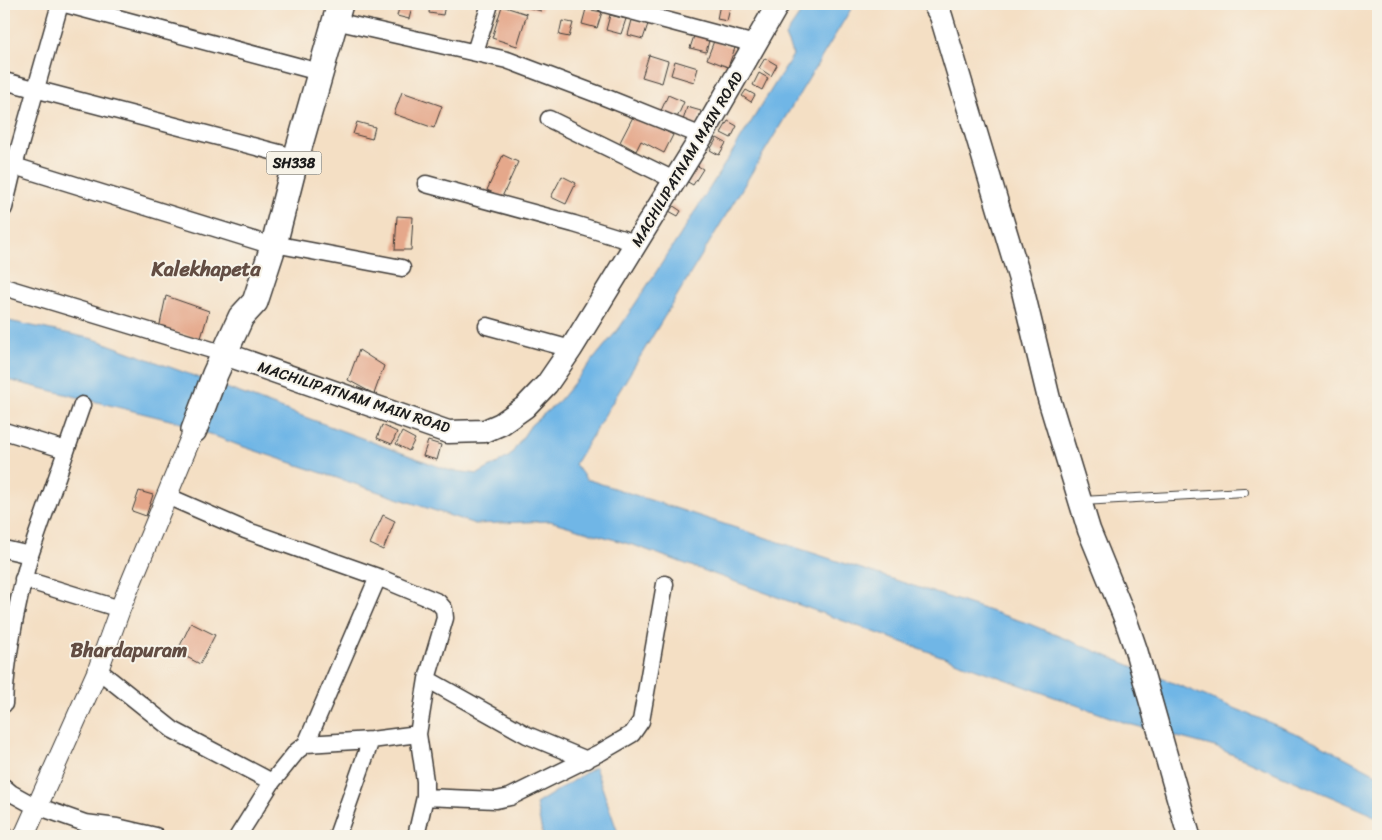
<svg xmlns="http://www.w3.org/2000/svg" width="1382" height="840" font-family="Sriracha,sans-serif">
	<style>
		.water { fill: #6fb6e6; stroke: #466981 }
		.building { fill: #e5a88b }
		.lines { fill: none; stroke-linecap: round; stroke-linejoin: round }
		.service-casing { stroke: #3c3935; stroke-width: 10 }
		.minor-casing { stroke: #3c3935; stroke-width: 19 }
		.tertiary-casing { stroke: #3c3935; stroke-width: 22 }
		.secondary-casing { stroke: #3c3935; stroke-width: 25 }
		.primary-casing { stroke: #3c3935; stroke-width: 28 }
		.service { stroke: #fff; stroke-width: 8 }
		.minor { stroke: #fff; stroke-width: 16 }
		.tertiary { stroke: #fff; stroke-width: 20 }
		.secondary { stroke: #fff; stroke-width: 22 }
		.primary { stroke: #fff; stroke-width: 25 }
		.labels { text-anchor: middle; stroke-width: 4; stroke-linejoin: round; paint-order: stroke }
		.shield { fill: #f7f3e8; stroke: #5e5c59; stroke-width: 1 }
		.shield-label { font-size: 14px; font-weight: bold; fill: #1c1c1c }
		.street-label { font-size: 15px; fill: #1c1c1c; stroke: #f7f3e8 }
		.district-label { font-size: 20px; font-weight: bold; fill: #624d43; stroke: #f7f3e8 }
	</style>
	<rect width="100%" height="100%" fill="#f7f3e8"/>
	<filter id="ink" filterUnits="userSpaceOnUse"><feTurbulence type="fractalNoise" baseFrequency=".02" numOctaves="2"/><feDisplacementMap in="SourceGraphic" scale="10" xChannelSelector="R" yChannelSelector="G"/><feConvolveMatrix kernelMatrix="1 2 1 2 8 2 1 2 1" color-interpolation-filters="sRGB"/></filter>
	<filter id="wash" filterUnits="userSpaceOnUse"><feTurbulence type="fractalNoise" baseFrequency=".0096" numOctaves="4" result="noise"/><feDisplacementMap in="SourceGraphic" scale="20" xChannelSelector="R" yChannelSelector="G"/><feGaussianBlur stdDeviation="1.12" result="paint"/><feColorMatrix in="noise" values="0 0 0 0 0 0 0 0 0 0 0 0 0 0 0 0 0 1.4 0 .05"/><feComposite in="paint" operator="in"/></filter>
	<g filter="url(#wash)">
		<rect width="100%" height="100%" fill="#f4dfc4"/>
		<path class="water" d="M807,4h47l-279,460 11,15 441,144 285,117 66,35v44l-9,-6 -154,-66 -86,-23 -493,-178 -86,-25 -75,3 -237,-79 -60,-23 -174,-43v-59l90,19 354,131 30,4 32,-18 21,-31 28,-24 61,-74 59,-90 114,-182 -8,-19z
			M595,767l24,69h-76l-7,-32z"/>
		<g id="blocks">
			<path class="building" d="M400,4h13l-4,15 -12,-3z
				M430,4l15,1 -2,10 -14,-2z
				M524,4h19l-2,7 -18,-5z
				M720,4h11l-4,17 -10,-2z
				M502,6l25,8 -10,32 -25,-8z
				M586,9l16,3 -5,16 -15,-4z
				M610,15l16,4 -5,15 -15,-4z
				M632,20l16,4 -5,15 -15,-4z
				M562,21l11,2 -4,14 -10,-2z
				M695,33l15,4 -4,15 -16,-4z
				M714,41l21,7 -7,19 -21,-8z
				M649,55l19,6 -6,22 -20,-6z
				M765,58l12,7 -6,11 -12,-8z
				M675,61l23,7 -4,14 -23,-7z
				M759,73l9,5 -6,12 -9,-5z
				M746,90l9,5 -4,7 -9,-6z
				M402,92l40,14 -8,22 -40,-14z
				M668,95l16,7 -8,18 -16,-7z
				M687,107l14,4 -5,17 -14,-4z
				M634,115l39,20 -9,18 -23,-12 -5,10 -16,-9z
				M728,121l9,5 -6,12 -10,-5z
				M357,122l18,5 -3,12 -19,-5z
				M717,138l9,5 -7,12 -9,-5z
				M503,155l15,7 -16,35 -15,-7z
				M696,165l7,4 -10,16 -7,-4z
				M562,176l14,7 -10,21 -15,-7z
				M672,205l9,6 -3,5 -9,-5z
				M397,216l16,1 -2,33h-16z
				M166,296l43,15 -8,27 -42,-9z
				M359,350l25,16 -10,28 -26,-14z
				M382,425l15,7 -5,12 -15,-6z
				M402,432l13,7 -6,12 -13,-7z
				M428,441l13,4 -4,15 -14,-4z
				M139,491l14,4 -7,21 -14,-5z
				M383,515l12,6 -12,29 -13,-6z
				M191,623l24,12 -15,29 -23,-12z"/>
		</g>
	</g>
	<g filter="url(#ink)">
		<use href="#blocks" fill-opacity="0" stroke="#3c3935" stroke-width="1"/>
		<g class="lines">
			<g class="service-casing">
				<path id="service" d="M1082,501l162,-9"/>
			</g>
			<g class="minor-casing">
				<path id="minor" d="M65,4l243,65
					M605,4l150,40
					M335,21l172,39 95,36 100,40
					M475,52l15,-48
					M4,81l279,73
					M549,119l125,61
					M14,166l46,-162
					M426,184l148,40 62,19
					M4,208l10,-42 246,76
					M274,244l128,24
					M4,287l221,67
					M487,326l84,23
					M4,431l62,19
					M167,496l78,34 133,47 60,25 6,7 1,9 -18,61 -9,55 7,47v16l-9,39
					M4,549l26,6
					M23,579l97,30
					M98,670l75,60 99,52 -34,54
					M427,679l100,56 60,25
					M4,704c2,-50 13,-101 26,-149l52,-150
					M306,744l72,-167
					M272,782l25,-31 9,-7 65,-4 47,-6
					M4,787l7,6 20,11 54,19 32,4 -3,9
					M425,797l71,3 14,-3 91,-45 31,-18 9,-13 24,-137
					M117,827l39,9
					M4,834v2
					M337,836l34,-96"/>
			</g>
			<g class="tertiary-casing">
				<path id="tertiary" d="M24,836l74,-166 22,-61 74,-179"/>
			</g>
			<g class="secondary-casing">
				<path id="secondary" d="M934,4l7,12 80,267 28,116 40,131 36,88 11,32 53,186
					M225,354l223,78 37,-1 16,-7 24,-17 22,-23 24,-35 131,-213 76,-132"/>
			</g>
			<g class="primary-casing">
				<path id="primary" d="M194,430l21,-56 26,-57 14,-15 19,-58 22,-86 44,-154"/>
			</g>
			<use href="#service" class="service"/>
			<use href="#minor" class="minor"/>
			<use href="#tertiary" class="tertiary"/>
			<use href="#secondary" class="secondary"/>
			<use href="#primary" class="primary"/>
		</g>
	</g>
	<g class="labels">
		<rect class="shield" x="266.5" y="151.5" width="55" height="23" rx="4"/>
		<g class="shield-label">
			<text x="294" y="168">SH338</text>
		</g>
		<g class="street-label">
			<text transform="translate(687 159) rotate(-59)" y="5">MACHILIPATNAM MAIN ROAD</text>
			<text transform="translate(354 397) rotate(18)" y="5">MACHILIPATNAM MAIN ROAD</text>
		</g>
		<g class="district-label">
			<text x="206" y="276">Kalekhapeta</text>
			<text x="129" y="657">Bhardapuram</text>
		</g>
	</g>
	<rect width="1382" height="840" fill="none" stroke="#f7f3e8" stroke-width="20"/>
</svg>
